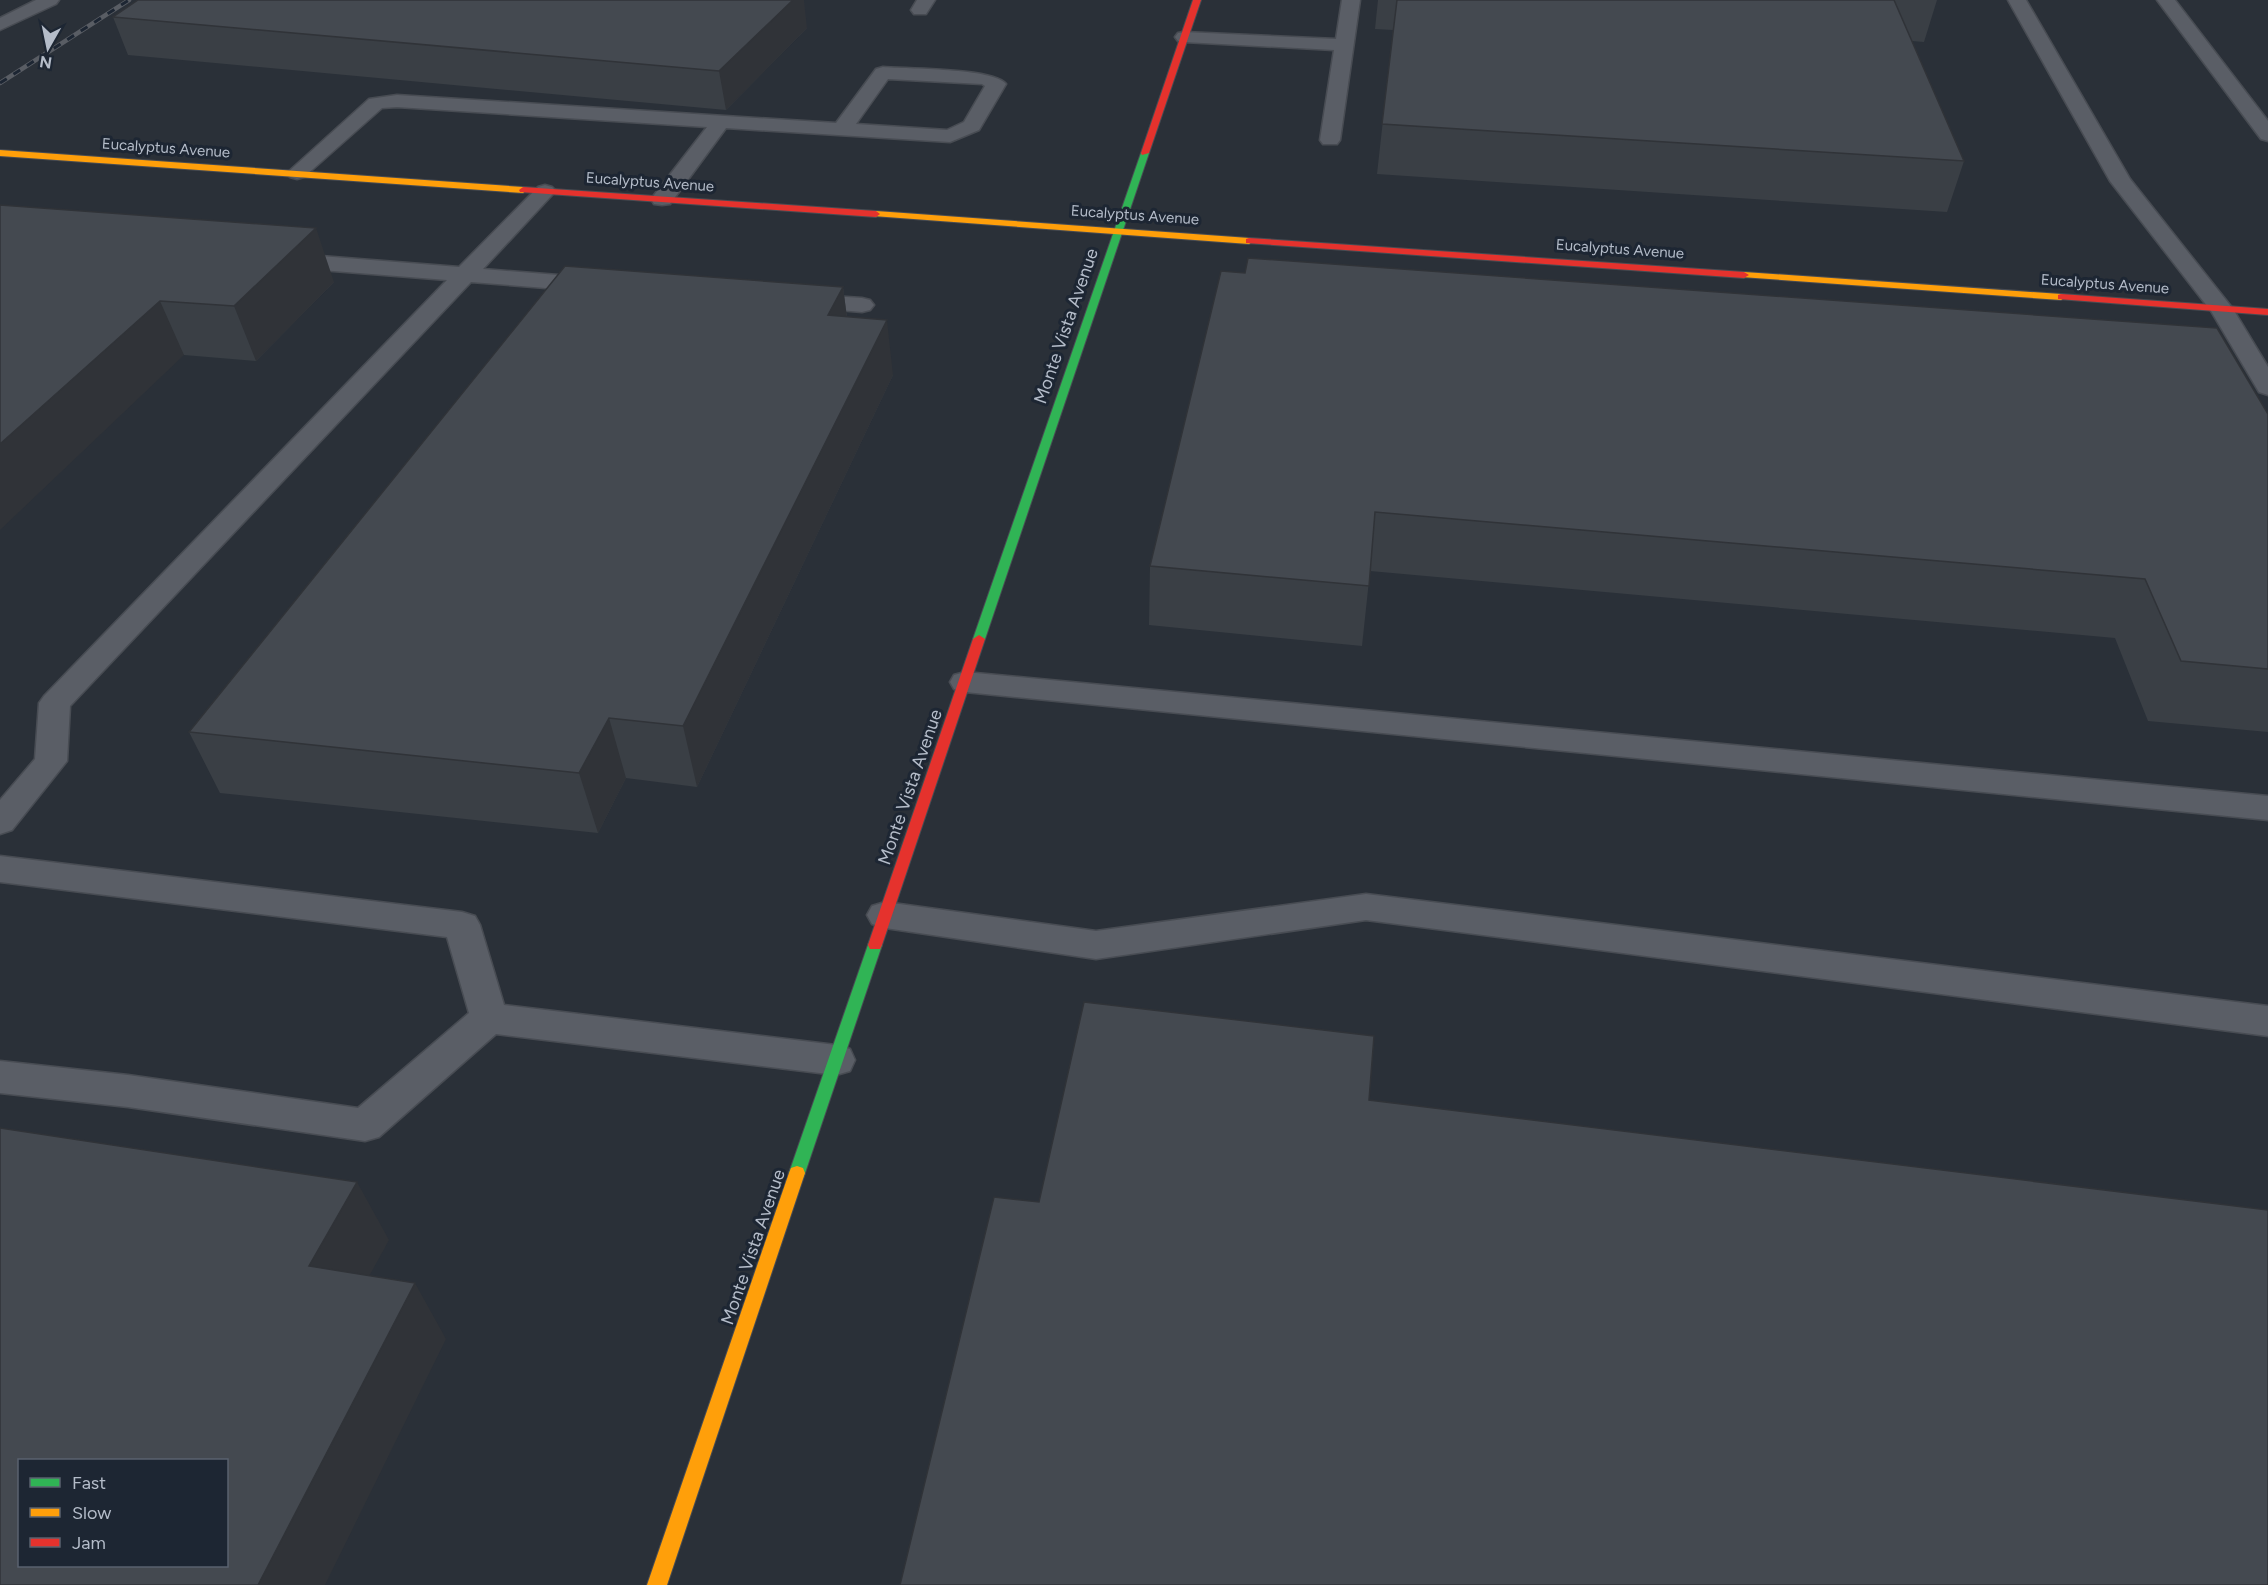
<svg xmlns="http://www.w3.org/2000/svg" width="2268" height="1585" font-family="Figtree,sans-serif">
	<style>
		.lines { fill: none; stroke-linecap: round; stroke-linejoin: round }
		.lane-casing { stroke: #484c53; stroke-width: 3 }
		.fast-casing { stroke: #484c53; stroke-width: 2 }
		.slow-casing { stroke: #484c53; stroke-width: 2 }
		.jam-casing { stroke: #484c53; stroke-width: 2 }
		.lane { fill: #5a5e66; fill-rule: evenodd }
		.fast { fill: #30b455; fill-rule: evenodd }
		.slow { fill: #ff9f0a; fill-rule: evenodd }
		.jam { fill: #e5322d; fill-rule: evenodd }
		.rail-casing { stroke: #595d64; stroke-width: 4.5 }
		.rail { stroke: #1d2633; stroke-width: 3; stroke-dasharray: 8; stroke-linecap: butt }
		.wall { fill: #3a3f45 }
		.shaded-wall { fill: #303338 }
		.building { fill: #444950; stroke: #303338; stroke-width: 1.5; fill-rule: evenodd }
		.labels { text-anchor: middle; stroke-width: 6; stroke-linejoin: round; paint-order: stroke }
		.far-street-label { font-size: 15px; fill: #b4bcc9; stroke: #1d2633 }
		.street-label { font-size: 18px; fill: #b4bcc9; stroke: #1d2633 }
	</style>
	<rect width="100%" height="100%" fill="#2a3038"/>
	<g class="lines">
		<g class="lane-casing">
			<path id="lane" d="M36,0h23l-3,4 -56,26v-12z
				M917,0h18l-9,14h-12l-3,-4z
				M1342,0h18l-20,140 -3,4h-14l-3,-4 14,-90 -150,-8 -6,-1 -3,-4 3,-4 6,-1 152,7z
				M2008,0h18l104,179 103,130 35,58v28l-9,-3 -48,-81 -101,-130z
				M2157,0h18l93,121v20l-7,-2z
				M883,67c23,2 111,1 123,17l-27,46 -29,12 -224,-14 -56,76 -8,1 -8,-1 -3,-5 56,-72 -310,-20 -15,1 -78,69 -7,2 -7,-2 -3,-4 82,-74 28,-4 439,28 40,-54zM888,79l94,5 3,2 -21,36 -17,8 -91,-6z
				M545,185l7,2 4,4 -4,4 -69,74 113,9 8,2 4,5 -4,5 -8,2 -125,-10 -401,424 -3,55 -55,69 -12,4v-34l35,-41 4,-56 5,-7 403,-416 -164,-13 -8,-2 -3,-5 3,-5 8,-2 176,14 79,-80z
				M800,294l62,4 8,2 4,5 -4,5 -8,2 -70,-6 -4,-5 4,-5z
				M965,672l1303,124v24l-1303,-128 -11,-3 -4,-7 4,-7z
				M0,856l462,56 13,4 5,9 24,80 332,40 14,4 5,11 -5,11 -14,4 -340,-41 -117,103 -14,4 -237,-34 -128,-14v-32l128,14 230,33 111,-95 -22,-76 -447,-55z
				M1366,894l902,112v30l-902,-116 -270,39 -211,-31 -13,-4 -5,-9 5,-9 13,-4 211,29z"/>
		</g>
		<g class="fast-casing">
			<path id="fast" d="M1145,150l4,3 -164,486 -6,4 -4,-1 -2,-3 168,-486z
				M875,939l5,2 2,4 -77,228 -2,5 -6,2 -6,-2 -2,-5 79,-228 2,-4z"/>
		</g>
		<g class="slow-casing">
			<path id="slow" d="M0,150l523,37 4,3 -4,3 -523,-37z
				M876,211l373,27 5,3 -5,3 -376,-28v-4z
				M1744,272l317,22 5,3 -5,3 -320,-23v-4z
				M797,1166l6,2 2,5 -138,412h-20l142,-412 2,-5z"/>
		</g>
		<g class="jam-casing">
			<path id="jam" d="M1193,0h8l-52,153 -7,2 -1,-2z
				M523,187l353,24 4,3 -4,3 -356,-25 -1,-2z
				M1249,238l495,34 5,3 -5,3 -498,-35v-4z
				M2061,294l207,15v6l-210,-16v-4z
				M979,635l6,4 -103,306 -2,4h-10l-2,-4 105,-306z"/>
		</g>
		<use href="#lane" class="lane"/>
		<use href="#fast" class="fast"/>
		<use href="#slow" class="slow"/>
		<use href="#jam" class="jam"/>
		<g class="rail-casing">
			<path id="rail" d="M0,83l129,-83"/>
		</g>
		<use href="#rail" class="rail"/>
	</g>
	<path class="wall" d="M1378,0h559l-13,42 -12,-1 52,120 -17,51 -570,-38 16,-144 -18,-1z
		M113,17l694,11 -81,82 -598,-55z
		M0,205l334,77 -78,79 -72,-6z
		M1221,271l1047,143v318l-120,-11 -33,-83 -745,-67 -8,75 -213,-21 1,-59z
		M843,287l4,30 46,58 -196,412 -71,-9 -28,55 -378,-40 -31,-61z"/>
	<path class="shaded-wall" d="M793,0h11l3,28 -81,82 -7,-39z
		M316,228l18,54 -78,79 -22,-55z
		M843,287l7,55 -22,-27z
		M160,301l24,54 -184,175v-86z
		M887,320l6,55 -196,412 -14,-61z
		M609,718l17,60 -28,55 -19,-60z
		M357,1182l32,58 -45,82 -35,-56z
		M415,1283l31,56 -121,246h-67z"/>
	<path class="building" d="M138,0h655l-74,71 -606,-54z
		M1397,0h497l70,161 -582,-37z
		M0,205l316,23 -82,78 -74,-5 -160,143z
		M1248,258l969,70 51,86v255l-87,-8 -36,-82 -770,-67 -6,74 -219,-20 71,-295 24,2z
		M565,266l278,21 -15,28 59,5 -204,406 -74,-8 -30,55 -390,-41z
		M1084,1002l290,34 -5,64 899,110v375h-1368l94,-388 45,5z
		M0,1128l357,54 -48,84 106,17 -157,302h-258zM20,1461h206v105h-206z"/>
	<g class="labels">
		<g class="far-street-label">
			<text transform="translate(166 148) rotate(4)" y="5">Eucalyptus Avenue</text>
			<text transform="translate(650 182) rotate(4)" y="5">Eucalyptus Avenue</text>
			<text transform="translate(1135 215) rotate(4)" y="5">Eucalyptus Avenue</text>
			<text transform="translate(1620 249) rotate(4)" y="5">Eucalyptus Avenue</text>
			<text transform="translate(2105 284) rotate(4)" y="5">Eucalyptus Avenue</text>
		</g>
		<g class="street-label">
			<text transform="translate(1066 326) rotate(-71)" y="6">Monte Vista Avenue</text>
			<text transform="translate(910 787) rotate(-71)" y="6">Monte Vista Avenue</text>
			<text transform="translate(753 1247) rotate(-71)" y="6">Monte Vista Avenue</text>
		</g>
	</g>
	<rect x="18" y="1459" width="210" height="108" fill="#1d2633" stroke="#59626f" stroke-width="1.5"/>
	<rect x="30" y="1478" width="30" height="9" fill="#30b455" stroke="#59626f" stroke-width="1.5"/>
	<text x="72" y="1489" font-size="18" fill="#b4bcc9">Fast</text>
	<rect x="30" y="1508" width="30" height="9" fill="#ff9f0a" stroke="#59626f" stroke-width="1.5"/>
	<text x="72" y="1519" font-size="18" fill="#b4bcc9">Slow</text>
	<rect x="30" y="1538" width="30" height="9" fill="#e5322d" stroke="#59626f" stroke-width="1.5"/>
	<text x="72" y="1549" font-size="18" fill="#b4bcc9">Jam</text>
	<g transform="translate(48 48) rotate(189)" stroke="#1d2633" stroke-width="4.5" paint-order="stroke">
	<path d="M0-4.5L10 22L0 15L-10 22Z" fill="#b4bcc9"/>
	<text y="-9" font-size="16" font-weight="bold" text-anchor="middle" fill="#b4bcc9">N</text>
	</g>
</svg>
